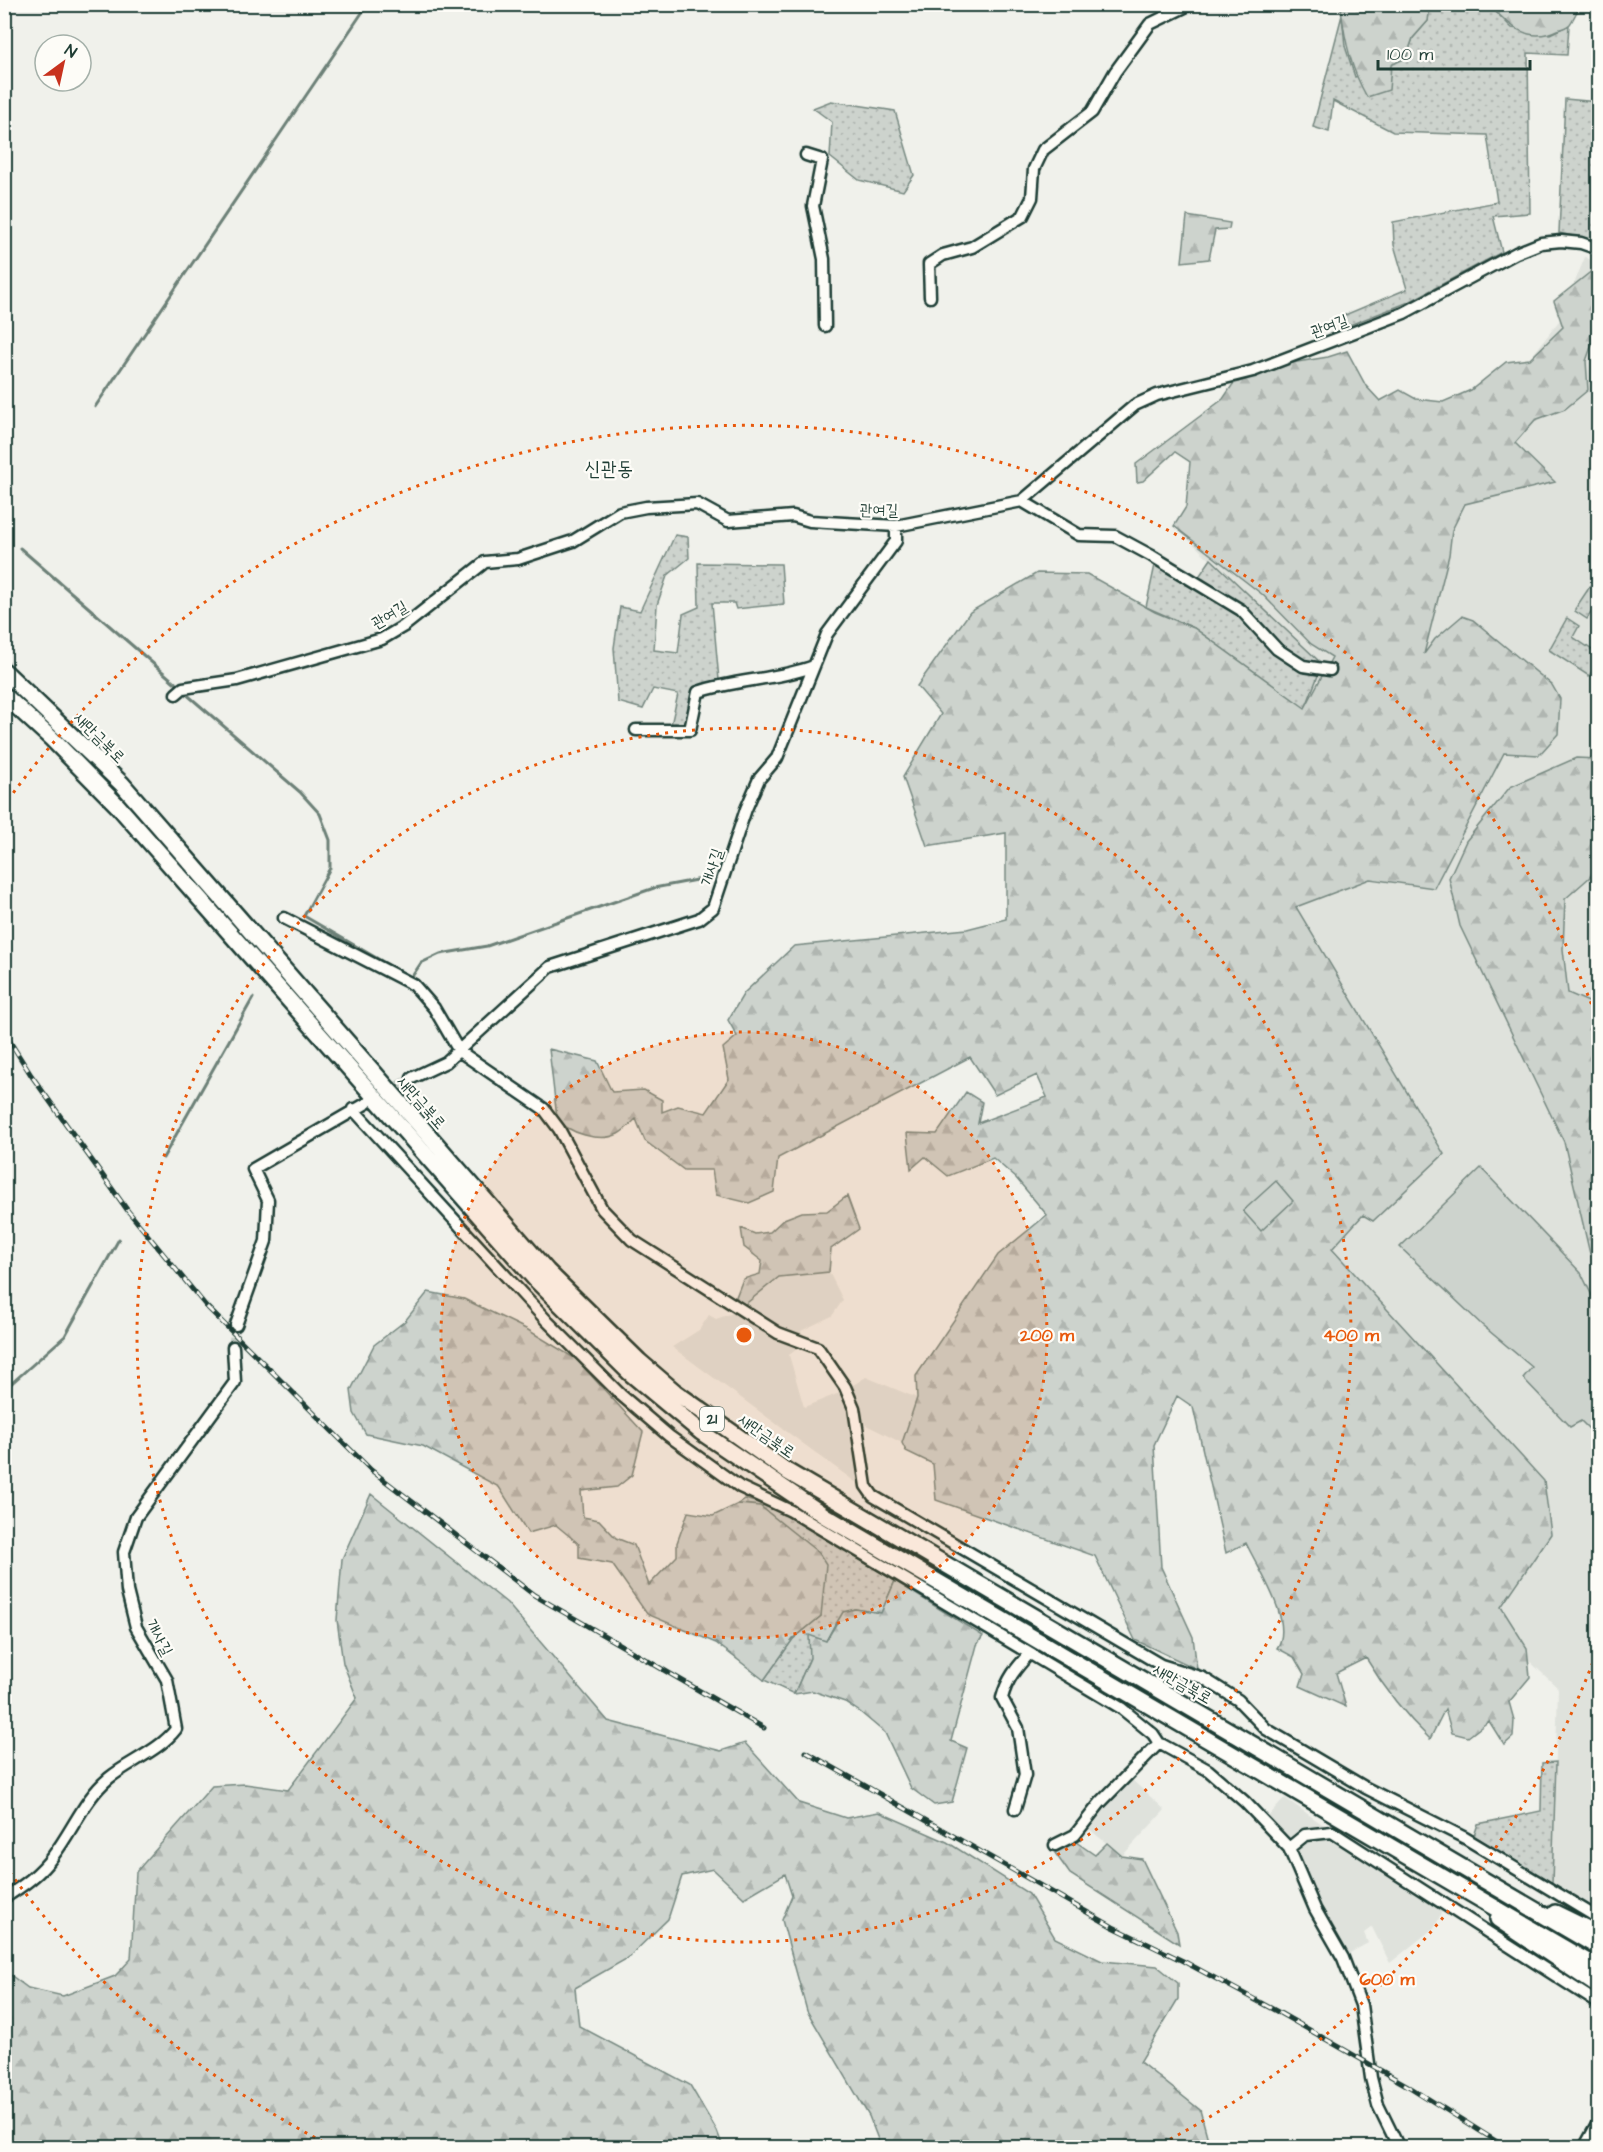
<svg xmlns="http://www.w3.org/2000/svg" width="1603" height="2152" font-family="'Architects Daughter','Poor Story',sans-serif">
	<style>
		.built { fill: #dfe2dc }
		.grass { fill: url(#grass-dots); stroke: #768880; stroke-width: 1.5 }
		.forest { fill: url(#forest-firs); stroke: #768880; stroke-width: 1.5 }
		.garden { fill: #cdd3cd; stroke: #768880; stroke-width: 1.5 }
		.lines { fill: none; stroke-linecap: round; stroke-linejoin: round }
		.stream { stroke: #6c8077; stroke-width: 3 }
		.minor-tunnel { stroke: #c6cdc6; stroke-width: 10; stroke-dasharray: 10 5; stroke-linecap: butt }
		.minor-casing { stroke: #1f3d34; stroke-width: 15 }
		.highway-casing { stroke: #1f3d34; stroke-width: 20 }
		.minor { stroke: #fdfcf7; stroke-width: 10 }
		.highway { stroke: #fdfcf7; stroke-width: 15 }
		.rail-casing { stroke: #1f3d34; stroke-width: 5 }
		.rail { stroke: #fdfcf7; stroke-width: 3; stroke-dasharray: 9; stroke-linecap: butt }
		.ring { fill: none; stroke: #e8590c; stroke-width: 3; stroke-dasharray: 3 6 }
		.labels { text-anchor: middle; stroke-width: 4.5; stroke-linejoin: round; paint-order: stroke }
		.shield { fill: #fdfcf7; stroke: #62766e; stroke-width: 1.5 }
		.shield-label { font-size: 15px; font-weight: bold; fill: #1f3d34 }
		.street-label { font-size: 16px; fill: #1f3d34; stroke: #fdfcf7 }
		.quarter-label { font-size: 20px; fill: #1f3d34; stroke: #fdfcf7 }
		.centre { fill: #e8590c; stroke: #fdfcf7; stroke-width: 3 }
		.ring-label { font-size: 18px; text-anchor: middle; font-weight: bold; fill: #e8590c; stroke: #fdfcf7; stroke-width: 4.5; stroke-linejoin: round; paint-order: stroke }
	</style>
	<defs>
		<pattern id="grass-dots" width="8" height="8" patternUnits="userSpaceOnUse" patternTransform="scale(1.5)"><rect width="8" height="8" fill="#cdd3cd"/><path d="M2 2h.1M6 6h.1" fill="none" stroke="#b0b6b1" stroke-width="1.8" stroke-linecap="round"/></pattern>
		<pattern id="forest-firs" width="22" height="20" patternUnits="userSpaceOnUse" patternTransform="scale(1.5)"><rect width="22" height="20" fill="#cdd3cd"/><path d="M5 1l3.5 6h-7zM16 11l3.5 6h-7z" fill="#b0b6b1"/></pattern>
	</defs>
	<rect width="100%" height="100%" fill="#f0f1eb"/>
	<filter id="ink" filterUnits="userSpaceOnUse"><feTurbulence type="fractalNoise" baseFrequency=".0167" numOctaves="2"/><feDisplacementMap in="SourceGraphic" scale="12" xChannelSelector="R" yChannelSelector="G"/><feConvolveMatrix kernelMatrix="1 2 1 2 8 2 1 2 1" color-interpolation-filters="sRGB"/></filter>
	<g filter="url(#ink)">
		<path class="built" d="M1585,257l13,7v1645l-46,-26 6,-195 -84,-79 -241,-401 72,-499 18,-44 -149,-139 12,-19 4,-45 190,-34 136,-56 10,-8 33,-43z
			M829,1272l14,28 -11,16 -31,15 7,10 -19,14 15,52 38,-15 24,-15 51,21 -15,45 -38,-19 -11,2 5,58 -186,-137 27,-17 10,-15 7,4 20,-7 43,-35z
			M1131,1779l34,31 -43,46 -34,-28 16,-23z
			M1285,1798l158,111 -8,18 -45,36 -18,-36 -8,6 4,10 -22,12 -80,-136z"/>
		<path class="grass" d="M1430,5h59l23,23 38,6 19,-9 -2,30 -39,-2 2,160 -37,3 9,36 -93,50 -62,24 -7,-9 67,-28 -13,-44 -1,-23 104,-20 -10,-67 -94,-3 -60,-31 -4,31 -16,-5 29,-112 3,31 10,31 51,-19 7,-20 15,-17z
			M1565,99l33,3v139l-39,-8z
			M831,101l64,10 19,64 -11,16 -44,-11 -29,-23 2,-35 -19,-14z
			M675,535l13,2 1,21 -22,18 -10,29 -3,45 24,3 5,-39 16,-7 -1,-44 83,1 3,40 -48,5 -2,-6h-22l7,77 -27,11 -5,35 -16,-1 7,-31 -25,-5 -10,20 -25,-7 -4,-54 6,-41 20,4z
			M1211,559l112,106 -22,-5 -21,-14 -82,-68z
			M1155,565l57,29 32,23 26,31 26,21 23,4 -14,36 -111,-81 -48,-21z
			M1591,585l7,4v22l-4,-3 -7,11 -12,-8v-2z
			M1567,618l12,8 -6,11 25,17v8l-9,14 -40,-26z
			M745,1499l29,9 121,73 -14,32 -26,-4 -20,15 -9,17 -16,17 -16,36 -30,-14 29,-41 28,-23 -41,-93 -20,-17 -22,-2z
			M1556,1762l-4,121 -78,-47 4,-12 63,-13 1,-48z"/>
		<path class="forest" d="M1353,4l77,1 -2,16 -15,17 -7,20 -15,7 -2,25 -22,7c-16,-28 -22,-55 -26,-88z
			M1489,5h94c-7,5 -8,12 -13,19 -3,3 -9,5 -13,6 -29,15 -49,-6 -68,-25z
			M1187,216l43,7 -1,6 -14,1 -6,29 -27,3z
			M1598,266v61l-12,34 2,29 -23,19 -30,11 -20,23 40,39 -90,22 -13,26 -3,25 -25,99 11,-15 27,-23 11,4 79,65 8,14 -2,35 -19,21 -35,-2 -70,135 -64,-9 -74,28 148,247 -71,67 -10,-6 -31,34 212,232 7,53 -50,73 26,41 3,29 -21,25 5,18 -1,17 -9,8 -15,-24 -21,16 -16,-4 -7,-24 -15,30c-25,-24 -46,-51 -64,-81l-30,15 10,34 -46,-21 4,-12 -10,-17 -17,-9c18,-26 -19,-79 -31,-105l-20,10 -33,-146 -16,-11 -23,49 7,122 32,70 4,32 -62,-29 -40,-84 -159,-56 -3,-36 -27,-13 -4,-8 15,-45 -1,-22 82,-121 49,-40 -31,-37 -23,-20 -45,18 -23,-19 -14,12 -4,-36 30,1 29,-42 16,10 -4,21 69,-26 -10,-22 -42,20 -25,-38 -192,101 -4,34 -25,11 -33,-8 -4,-25h-28l-39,-29 -9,-22c-6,5 -12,12 -18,15 -18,9 -51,-1 -61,-16l-8,-69 48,12 15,31 32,-2 18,10v12l16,-6 28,7 23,-34 -6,-31 14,-12 -9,-16 16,-27 50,-47 173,-17 39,-10v-86l-79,13 -24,-69 38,-63 -24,-28 53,-74 67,-39 50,1 68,38 39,16 111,80 27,-51 -21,-13 -48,-49 -89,-69 12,-19 4,-45 -15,-10 -32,29 -6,1 -1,-18 87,-65 10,-15 58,-21 37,-6 19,-6 19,35 14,15 20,-11 16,9 27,3 28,-12 35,-28 24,-3 33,-32 -9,-26z
			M1576,758l22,1v111l-33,29 -2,50 5,44 30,13v247l-8,1 -26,-112 -104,-216 -11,-48 17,-37 44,-54z
			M847,1196l12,33 -28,20 -2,23 -50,5 -36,29 -7,-9 7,-18 17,-5 2,-13 -18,-14 -3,-19 14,6 15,-2 14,-13 18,-7 25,-1z
			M428,1292l36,7 64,31 48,29 67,73 -11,43 -15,12 -36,4 2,26 16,3 17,18 18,7 15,40 28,-29v-13l11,-31 25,4 25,-12 22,2 59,47 7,11 -5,52 -28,23 -29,41 -48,-37 -69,-29 -35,-50 -33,-6v-14l-23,-19 -28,8 -29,-46 -76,-41 -57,-12 -12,-21 -3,-23 23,-45 31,-24z
			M371,1494l136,109 101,118 113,30 24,-8 54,60 47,15 33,-6 68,30 82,52 26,44 47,23 55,5 21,17v16l-38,63 60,48 10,37h-329l-12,-31 -62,-105 -25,-91 10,-24 -7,-22 -41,24 -31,-29 -31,7 -14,43 -40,39 -53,30 4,38 111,59 27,46 6,16h-718v-176l23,17 35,8 52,-20 16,-17 5,-87 76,-86 33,-2 43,6 69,-92 -14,-35 -6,-43 5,-61z
			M895,1581l88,55 -6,9 -26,96 16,7 -15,54 -18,3 -23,-17 -26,-55 -25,-21 -15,-10 -32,-11 -19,3 16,-36 -1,-23 17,6 17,-29 12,-3 26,4z
			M1076,1842l19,13 12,-12 15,13 20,3 35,73 2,12 -109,-70 -15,-21z"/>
		<path class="garden" d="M1481,1168l100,105 17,35v130l-17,-17 -11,6 -47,-49 9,-11 -50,-42 -82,-78z
			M1276,1181l17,20 -32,30 -18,-20z"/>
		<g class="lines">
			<path class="stream" d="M95,407l273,-403
				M20,548l160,139
				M184,692l116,100 20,22 10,26v28l-26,48 107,62 10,-15 19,-9 47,-8 167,-58 58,-11
				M163,1158l90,-160
				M4,1390l61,-54 54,-97"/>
			<path class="minor-tunnel" d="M370,1101l42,-23
				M233,1347l3,-22"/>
			<g class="minor-casing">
				<path id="minor" d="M806,155l16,5 -9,46 11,53 1,67
					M930,297l-1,-33 14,-9 29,-8 51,-31 9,-18 2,-29 9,-19 49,-38 23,-40 35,-48 41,-20
					M1022,501l57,34 36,1 37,20 89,54 36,39 26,17 27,4
					M176,694l7,-6 54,-8 145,-41 22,-13 81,-64 33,-3 55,-18 47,-29 26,-5 51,-3 31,17 65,-5 17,5 86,5 126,-25 113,-96 22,-10 96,-24 151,-58 112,-60 25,-10 20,-2 20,2 17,6
					M636,730h54l8,-38c38,-13 79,-12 116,-26
					M284,918l130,67 20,23 25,43 85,58 15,20 43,80 30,31 146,93 40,15 27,39 9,21 12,78 7,10 288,169 42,13 35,22 28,29 100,59 99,50 133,80
					M412,1078l34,-16 104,-95 149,-48 14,-11 33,-99 13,-30 18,-21 50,-124 69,-93v-15
					M353,1109l194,212 74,74 48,41 71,51 51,24 330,197 32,26 6,9 49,27 37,32 44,46 26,61 28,49 18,47 10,73 7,27 21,43
					M236,1325l30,-84 2,-41 -15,-31 114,-66
					M1015,1809l10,-34 -7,-47 -16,-30c5,-19 14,-30 27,-44
					M1055,1845l20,-10 25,-32 59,-60
					M1289,1848l16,-13 27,-3 266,171
					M4,1898c19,-12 36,-24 49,-42 20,-26 31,-57 56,-78 21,-17 50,-27 67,-49l-9,-49 -31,-53 -9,-36 -3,-39 12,-35 99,-135 -2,-35
					M1584,2148l14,-25"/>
			</g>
			<g class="highway-casing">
				<path id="highway" d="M4,671l118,113 425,487 92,90 36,31 113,80 810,475
					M4,695l48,44 65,66 419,475 93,92 72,60 124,84 773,452
					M1555,1913l43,21
					M1498,1919l100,67"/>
			</g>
			<use href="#minor" class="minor"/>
			<use href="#highway" class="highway"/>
			<g class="rail-casing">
				<path id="rail" d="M4,1032l27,43 97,136 78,95 165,164 163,125 230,133
					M806,1752l307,175 70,34 95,51 130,74 99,62"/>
			</g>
			<use href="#rail" class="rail"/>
		</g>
	</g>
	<circle cx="744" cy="1335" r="303" fill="#e8590c" fill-opacity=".12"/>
	<g class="ring">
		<circle cx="744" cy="1335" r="303"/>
		<circle cx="744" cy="1335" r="607"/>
		<path d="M1596 1654A910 910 0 0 1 1157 2146M331 2146A910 910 0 0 1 8 1870M8 800A910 910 0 0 1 1596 1016"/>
	</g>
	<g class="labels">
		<rect class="shield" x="700" y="1407" width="24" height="24" rx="4.5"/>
		<g class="shield-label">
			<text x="712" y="1424">21</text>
		</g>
		<g class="street-label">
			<text transform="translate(1329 325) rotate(-20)" y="6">관여길</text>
			<text transform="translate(879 509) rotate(1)" y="6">관여길</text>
			<text transform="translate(389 614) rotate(-31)" y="6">관여길</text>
			<text transform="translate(100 737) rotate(45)" y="6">새만금북로</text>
			<text transform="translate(711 867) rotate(-71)" y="6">개사길</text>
			<text transform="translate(422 1102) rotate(49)" y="6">새만금북로</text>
			<text transform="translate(767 1435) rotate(35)" y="6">새만금북로</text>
			<text transform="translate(160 1637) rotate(62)" y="6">개사길</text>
			<text transform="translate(1183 1683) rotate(30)" y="6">새만금북로</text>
		</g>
		<g class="quarter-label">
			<text x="609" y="475">신관동</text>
		</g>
	</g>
	<circle cx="744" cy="1335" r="9" class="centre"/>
	<g class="ring-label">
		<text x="1047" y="1341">200 m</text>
		<text x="1351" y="1341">400 m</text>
		<text x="1387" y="1985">600 m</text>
	</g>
	<rect width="1603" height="2152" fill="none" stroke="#fdfcf7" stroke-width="24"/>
	<rect x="12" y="12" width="1579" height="2128" fill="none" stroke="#1f3d34" stroke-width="2" filter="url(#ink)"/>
	<g transform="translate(63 63) rotate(33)"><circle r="28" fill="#fdfcf7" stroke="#a4b0a9" stroke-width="1.5"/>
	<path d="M0-4.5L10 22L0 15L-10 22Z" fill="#c8321e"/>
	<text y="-9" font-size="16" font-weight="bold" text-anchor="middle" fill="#1f3d34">N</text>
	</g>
	<path d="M1378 60v9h152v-9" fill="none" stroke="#1f3d34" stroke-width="3"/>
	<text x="1387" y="60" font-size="18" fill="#1f3d34" stroke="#fdfcf7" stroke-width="4.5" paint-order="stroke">100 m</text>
</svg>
